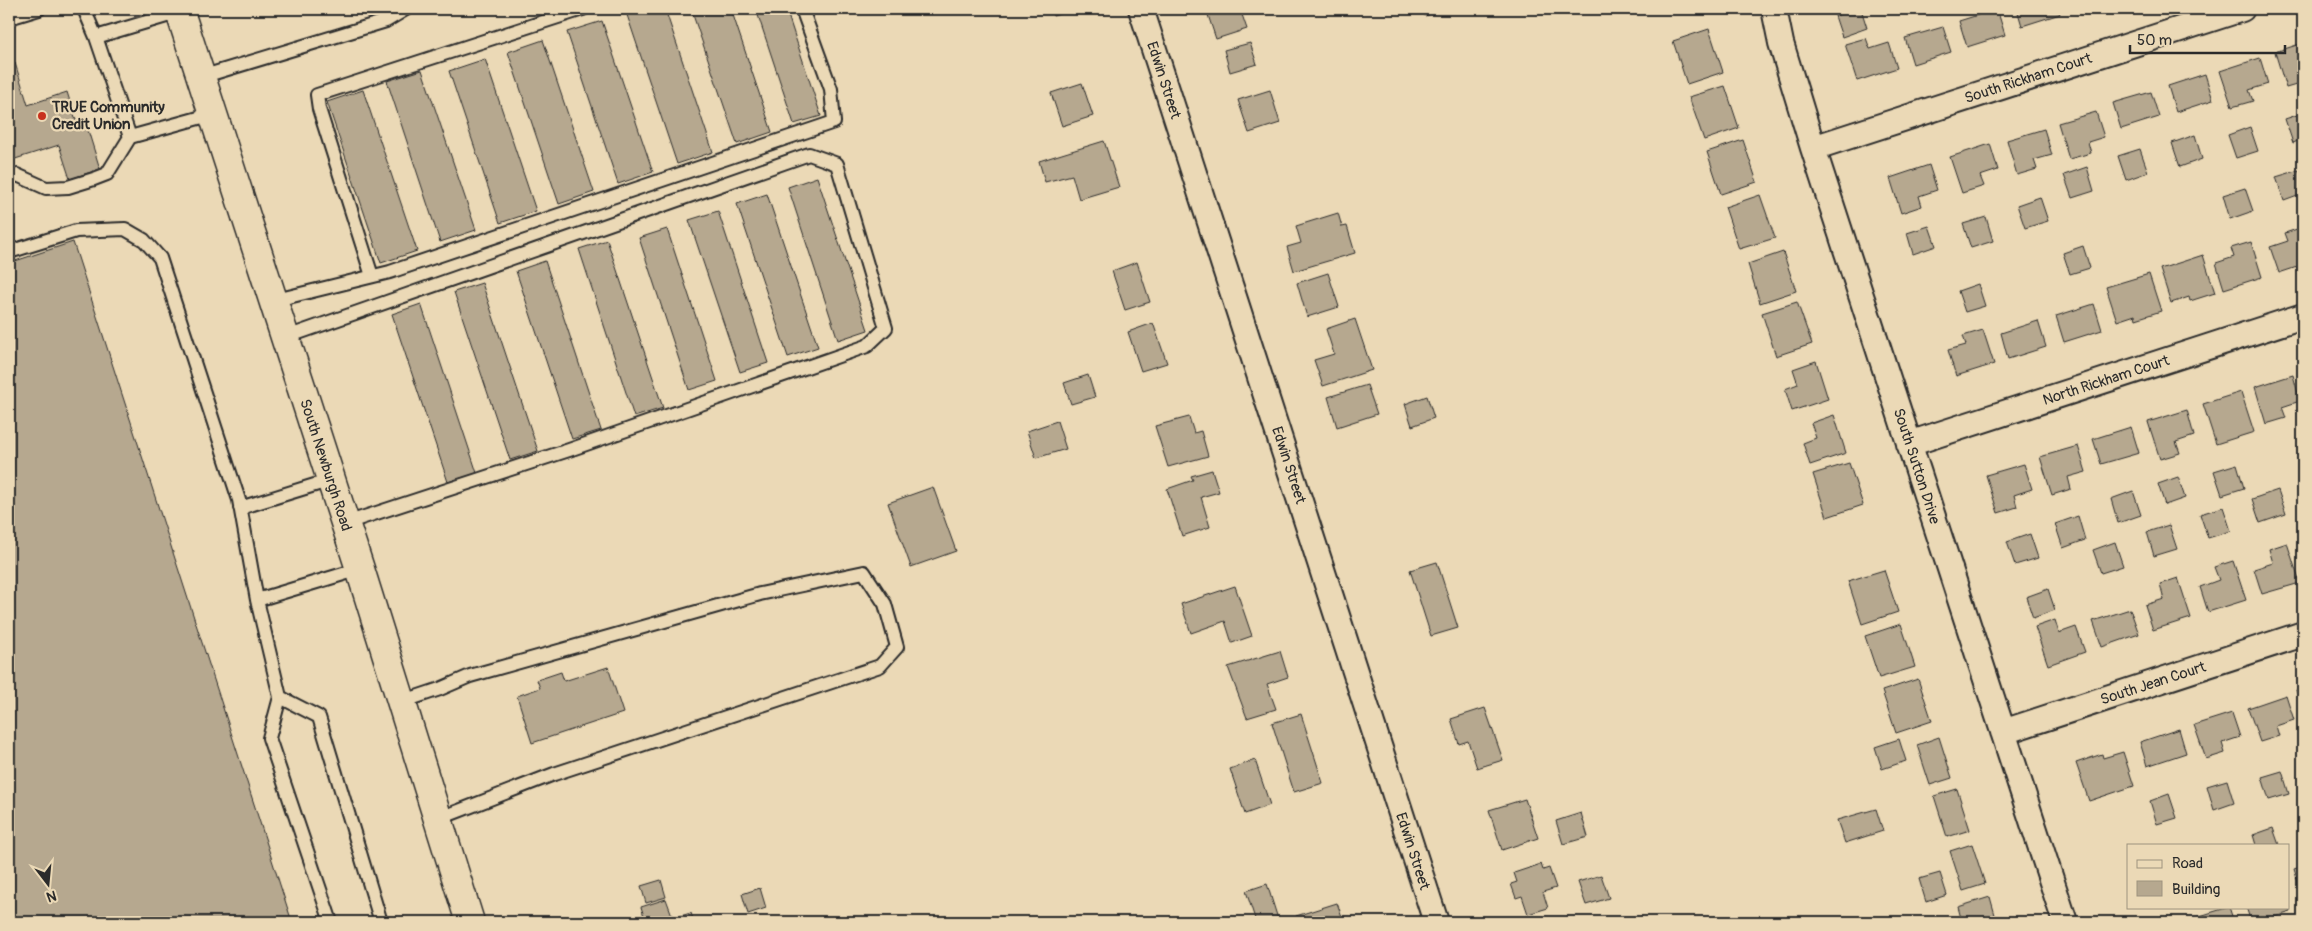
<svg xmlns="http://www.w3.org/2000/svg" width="2312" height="931" font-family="Pangolin,sans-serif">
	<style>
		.building { fill: #b6a88f; stroke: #2b2b2b }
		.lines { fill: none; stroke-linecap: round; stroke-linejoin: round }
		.lane-casing { stroke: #2b2b2b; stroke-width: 16 }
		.street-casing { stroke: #2b2b2b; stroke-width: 28 }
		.secondary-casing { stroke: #2b2b2b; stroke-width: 31 }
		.lane { stroke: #ebd9b6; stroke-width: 12 }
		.street { stroke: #ebd9b6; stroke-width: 24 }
		.secondary { stroke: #ebd9b6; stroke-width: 28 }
		.poi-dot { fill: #c8321e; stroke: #ebd9b6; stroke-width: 2 }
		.labels { text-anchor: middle; stroke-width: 4.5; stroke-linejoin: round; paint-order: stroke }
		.street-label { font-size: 15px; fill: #2b2b2b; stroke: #ebd9b6 }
		.poi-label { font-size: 15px; font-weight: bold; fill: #2b2b2b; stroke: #ebd9b6; text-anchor: start }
	</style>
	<rect width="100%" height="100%" fill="#ebd9b6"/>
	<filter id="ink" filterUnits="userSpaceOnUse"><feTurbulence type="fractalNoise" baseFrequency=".02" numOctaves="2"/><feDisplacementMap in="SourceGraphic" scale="10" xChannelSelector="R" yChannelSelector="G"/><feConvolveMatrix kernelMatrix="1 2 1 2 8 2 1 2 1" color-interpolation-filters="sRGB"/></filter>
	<g filter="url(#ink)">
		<path class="building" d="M634,9h31l48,143 -36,12 -51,-152z
			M691,9h40l41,123 -35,12z
			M756,9h30l35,107 -27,8z
			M1051,9h26l-24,7z
			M1206,9h34l7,20 -31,10z
			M1422,9h25l-22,7z
			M1857,9h4l6,19 -25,9 -7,-21z
			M1997,9l8,26 -38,12 -8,-26z
			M2017,9h41l2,5 -38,12z
			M602,21l51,151 -35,12 -51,-152z
			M1943,27l8,25 -38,12 -8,-26z
			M1709,29l14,43 -36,12 -14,-43z
			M1866,38l4,11 19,-6 8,25 -40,13 -12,-37z
			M543,40l51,152 -35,12 -51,-152z
			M1250,43l7,21 -27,8 -6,-22z
			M2303,43v40l-17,5 -11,-36z
			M2260,58l8,26 -19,6 4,11 -21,6 -12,-36z
			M485,59l51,152 -36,12 -51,-152z
			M15,63l13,42 39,-13 12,38 8,-3 13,42 -30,10 -11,-34 -50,16v-96z
			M422,70l54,160 -36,12 -53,-161z
			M2205,74l8,26 -37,12 -8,-26z
			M1082,83l11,33 -31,10 -11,-33z
			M1725,86l14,42 -35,12 -15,-43z
			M363,90l54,161 -36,12 -54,-161z
			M1270,90l10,33 -31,10 -11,-33z
			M2151,92l8,25 -38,12 -8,-26z
			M2096,112l8,25 -16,5 3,11 -22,6 -11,-36z
			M2303,113v26l-10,4 -8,-24z
			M2250,127l8,24 -22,7 -8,-23z
			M2044,129l8,26 -18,5 3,9 -20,6 -10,-35z
			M2195,135l7,24 -22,8 -8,-24z
			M1743,140l14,42 -36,12 -14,-42z
			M1104,141l15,46 -40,12 -7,-24 -27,7 -6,-21z
			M1990,144l8,26 -18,6 4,10 -22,7 -12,-36z
			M2140,149l8,23 -22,8 -8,-24z
			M1929,165l8,25 -18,6 3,10 -21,7 -11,-35z
			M2087,167l7,24 -22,7 -8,-23z
			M2299,170l4,12v12l-19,7 -8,-24z
			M817,177l51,153 -30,10 -50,-153z
			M2245,188l8,23 -23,8 -7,-24z
			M767,194l51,153 -30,10 -51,-153z
			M1760,195l15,43 -36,11 -14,-42z
			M2040,197l8,24 -23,7 -8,-23z
			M718,211l50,152 -28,9 -51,-152z
			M1338,213l4,14 5,-1 8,27 -61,18 -7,-24 14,-4 -5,-17z
			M1986,217l7,24 -22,7 -8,-24z
			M1929,226l7,20 -23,8 -6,-21z
			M2303,227v38l-24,8 -9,-26 18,-6 -3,-8z
			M667,229l50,152 -28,9 -50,-152z
			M607,240l56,168 -29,9 -55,-168z
			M73,242l219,680h-283v-659z
			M2251,242l11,35 -38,12 -8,-26 18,-6 -3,-9z
			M2083,246l7,22 -20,6 -7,-21z
			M1783,252l13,39 -36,12 -12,-39z
			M2203,255l12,38 -25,8 -1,-4 -18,6 -11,-34z
			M545,261l56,169 -29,9 -56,-168z
			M1137,262l13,40 -25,8 -13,-39z
			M1328,273l11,34 -32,10 -10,-34z
			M2149,274l12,37 -25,8 -1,-4 -18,6 -11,-34z
			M482,283l56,168 -28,9 -56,-168z
			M1978,284l7,22 -20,6 -7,-21z
			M1797,302l15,42 -36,12 -14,-43z
			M421,304l56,169 -29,9 -56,-168z
			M2094,304l8,26 -38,12 -8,-26z
			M1355,319l17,51 -49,16 -9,-26 20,-6 -8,-25z
			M2038,321l8,26 -38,12 -7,-26z
			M1153,323l14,40 -26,8 -13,-39z
			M1983,330l11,34 -38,12 -8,-26 18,-5 -3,-9z
			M1816,361l12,38 -36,12 -7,-22 13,-5 -5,-15z
			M1088,375l7,22 -24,7 -7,-21z
			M2293,375l7,26 -18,6 4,11 -20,6 -11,-37z
			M1367,385l10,29 -40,13 -9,-30z
			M2241,392l13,40 -38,12 -13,-40z
			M1427,396l7,22 -22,8 -7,-22z
			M2187,410l7,26 -18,6 4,11 -20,6 -12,-37z
			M1834,415l12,38 -36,12 -7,-22 13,-5 -5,-15z
			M1189,417l5,16 7,-2 7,25 -40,11 -13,-41z
			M1057,421l9,28 -30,9 -9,-27z
			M2131,427l8,26 -38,11 -8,-25z
			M2078,446l8,26 -18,5 3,12 -19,6 -12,-38z
			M1849,463l14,42 -36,12 -14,-43z
			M2024,464l8,25 -18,6 3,12 -19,6 -12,-38z
			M2237,464l7,24 -22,7 -8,-24z
			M1212,470l7,22 -18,5 9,30 -28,9 -15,-47 26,-9 -2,-4z
			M2178,477l7,21 -20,7 -7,-21z
			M933,487l23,64 -45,16 -23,-64z
			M2278,490l8,24 -26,9 -8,-24z
			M2133,491l8,24 -23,8 -7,-24z
			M2223,507l8,24 -23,7 -8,-24z
			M2078,516l7,24 -22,8 -8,-24z
			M2169,525l8,24 -23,7 -7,-24z
			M2030,534l8,24 -23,7 -8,-23z
			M2115,542l8,24 -22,7 -8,-23z
			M2287,543l13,40 -38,11 -8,-25 19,-6 -4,-14z
			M2233,561l13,39 -38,12 -8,-25 19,-7 -5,-13z
			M1437,562l21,66 -27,8 -21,-66z
			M1884,570l14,42 -36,12 -14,-43z
			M2178,578l13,40 -38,12 -8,-25 19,-6 -4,-15z
			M1235,586l17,50 -20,7 -7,-22 -34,12 -10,-29z
			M2048,589l7,21 -22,8 -7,-21z
			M2130,609l9,25 -37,13 -9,-26z
			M2055,620l4,13 17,-6 9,25 -37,13 -13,-38z
			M1901,624l14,43 -36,11 -14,-42z
			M1280,651l8,26 -21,7 9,25 -29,9 -19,-51z
			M608,667l15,46 -91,30 -15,-47 23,-8 -3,-8 24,-8 3,9z
			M1918,679l14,42 -36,12 -14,-42z
			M2303,687v25l-7,-22z
			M2286,695l8,25 -18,6 3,10 -19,6 -12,-34z
			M1485,708l18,52 -26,8 -9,-27 -9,3 -8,-25z
			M2232,713l8,24 -18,6 3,10 -19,6 -12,-34z
			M1301,714l22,69 -29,9 -22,-69z
			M2179,729l7,24 -39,13 -7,-24z
			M1939,737l13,41 -22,7 -13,-40z
			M1899,739l7,22 -24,8 -7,-22z
			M2123,752l11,34 -45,15 -13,-38 26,-9 1,4z
			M1255,760l15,45 -25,9 -15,-45z
			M2282,771l7,23 -20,6 -7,-23z
			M2227,780l7,23 -20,7 -7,-24z
			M1957,789l13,41 -23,7 -13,-41z
			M2169,794l8,24 -20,6 -7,-23z
			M1525,799l13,39 -36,12 -13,-40z
			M1876,809l7,22 -38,12 -8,-23z
			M1581,813l7,24 -25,7 -7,-23z
			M2273,828l6,17h-23l-3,-10z
			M1972,844l13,40 -22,7 -13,-40z
			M1541,864l2,6 6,-2 7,20 -13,4 5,16 -20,6 -6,-18 -6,2 -5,-14 6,-2 -3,-9z
			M2303,866v32l-9,-29z
			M1940,873l7,22 -21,7 -7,-23z
			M1601,875l8,23 -23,7 -8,-23z
			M661,880l5,17 -20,6 -5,-17z
			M1267,884l11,35 -11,3h-11l-10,-31z
			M760,888l6,20 -18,6 -6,-20z
			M1990,897l7,25h-35l-4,-15z
			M666,899l7,19 18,-5 3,9h-48l-5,-15z
			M1337,903l7,19h-46l-2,-6z
			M2288,903l3,9 -33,10h-7l-5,-15h42z
			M2229,907l5,15h-43l-1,-3z"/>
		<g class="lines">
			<g class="lane-casing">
				<path id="lane" d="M84,9l12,28 34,100
					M9,18l30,-9
					M96,37l84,-25
					M201,77l185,-56 20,-12
					M9,178l8,-3 29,13 22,-1 26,-8 13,-5 23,-37 83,-23
					M9,252l67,-21 49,-2 19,11 16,18 79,242 18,100 23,97
					M372,276l-53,-167 -2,-14 266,-86
					M272,301l118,-29 444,-150 -3,-33 -29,-80
					M284,338l525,-184 28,10 49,164 -19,18 -298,104 -223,73
					M240,508l91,-28
					M257,600l103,-31
					M401,702l39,-13 30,-13 290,-82 104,-22 21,32 12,43 -17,19 -326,108 -116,45
					M331,922l-62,-184 11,-41 39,20 62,205"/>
			</g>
			<g class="street-casing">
				<path id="street" d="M1141,9l295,913
					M1774,9l7,34 32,105 252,774
					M1813,148l429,-139
					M1909,444l394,-128
					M2003,732l300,-98"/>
			</g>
			<g class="secondary-casing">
				<path id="secondary" d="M179,9l181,560 110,353"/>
			</g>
			<use href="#lane" class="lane"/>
			<use href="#street" class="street"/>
			<use href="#secondary" class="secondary"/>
		</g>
	</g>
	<circle class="poi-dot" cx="42" cy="116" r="5"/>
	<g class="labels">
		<g class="street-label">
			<text transform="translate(2028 78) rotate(-18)" y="5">South Rickham Court</text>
			<text transform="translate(1164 80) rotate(72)" y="5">Edwin Street</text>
			<text transform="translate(2106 380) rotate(-18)" y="5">North Rickham Court</text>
			<text transform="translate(326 465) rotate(72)" y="5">South Newburgh Road</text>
			<text transform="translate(1289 465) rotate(72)" y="5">Edwin Street</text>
			<text transform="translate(1917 466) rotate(72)" y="5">South Sutton Drive</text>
			<text transform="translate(2153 683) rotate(-18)" y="5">South Jean Court</text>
			<text transform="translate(1413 851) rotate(72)" y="5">Edwin Street</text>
		</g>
		<g class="poi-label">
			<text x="52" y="112">TRUE Community<tspan x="52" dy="17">Credit Union</tspan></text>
		</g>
	</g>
	<rect width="2312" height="931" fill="none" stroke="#ebd9b6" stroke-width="30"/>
	<rect x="15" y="15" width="2282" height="901" fill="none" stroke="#2b2b2b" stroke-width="2" filter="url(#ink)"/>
	<rect x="2127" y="844" width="162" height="65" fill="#ebd9b6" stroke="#9e937e"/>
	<rect x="2137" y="860" width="25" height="8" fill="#ebd9b6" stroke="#9e937e"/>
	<text x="2172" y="868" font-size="15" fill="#2b2b2b">Road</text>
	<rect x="2137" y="881" width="25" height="15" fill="#b6a88f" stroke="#9e937e"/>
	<text x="2172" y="894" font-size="15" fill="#2b2b2b">Building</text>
	<g transform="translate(48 884) rotate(164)" stroke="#ebd9b6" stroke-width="4" paint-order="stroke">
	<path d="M0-4L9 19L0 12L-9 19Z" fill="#2b2b2b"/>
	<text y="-8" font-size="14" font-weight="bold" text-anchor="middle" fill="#2b2b2b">N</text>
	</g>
	<path d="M2130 45v8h155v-8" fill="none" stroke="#2b2b2b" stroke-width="2.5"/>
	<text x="2137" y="45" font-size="15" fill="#2b2b2b" stroke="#ebd9b6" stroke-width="4" paint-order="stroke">50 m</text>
</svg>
